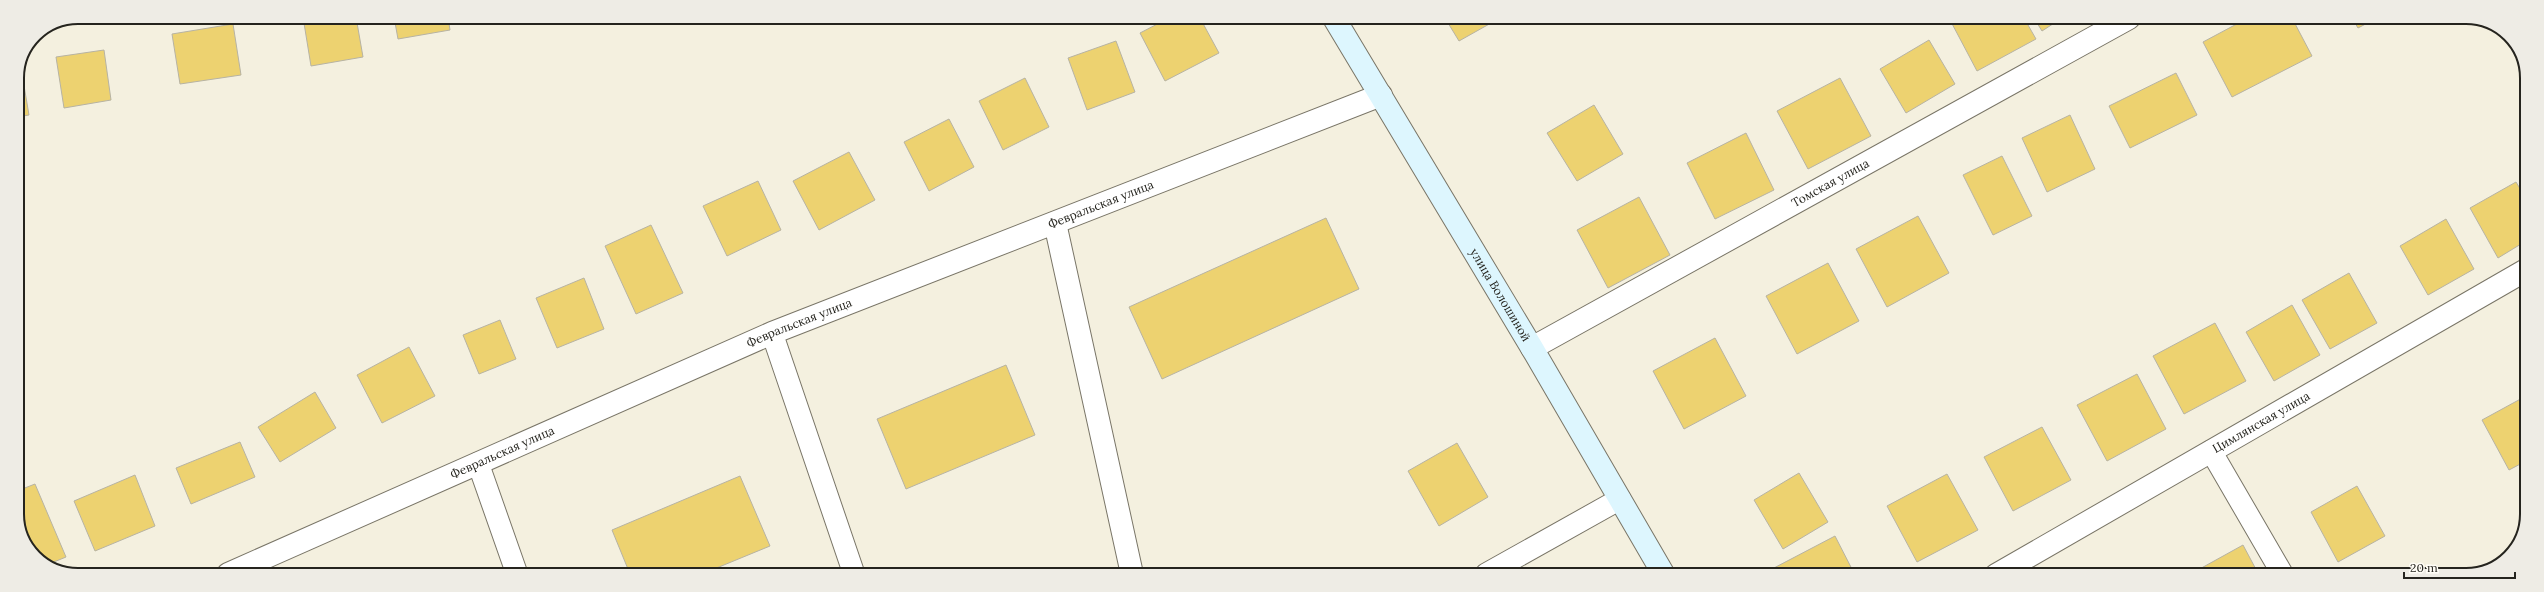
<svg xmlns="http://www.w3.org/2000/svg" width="2544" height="592" font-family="Lora,serif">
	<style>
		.building { fill: #edd270; stroke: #b7b3a3 }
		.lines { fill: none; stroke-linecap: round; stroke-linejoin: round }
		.lane-casing { stroke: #797567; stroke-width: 23 }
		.street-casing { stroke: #797567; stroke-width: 24 }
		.secondary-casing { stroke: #797567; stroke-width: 24 }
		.lane { stroke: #fff; stroke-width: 21 }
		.street { stroke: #fff; stroke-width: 22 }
		.secondary { stroke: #ddf6fe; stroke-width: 22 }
		.labels { text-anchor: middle; stroke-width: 3; stroke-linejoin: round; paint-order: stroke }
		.street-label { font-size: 12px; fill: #25241e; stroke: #fffdf6 }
		.rim { fill: none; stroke: #25241e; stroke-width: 2 }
	</style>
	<rect width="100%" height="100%" fill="#f4f0df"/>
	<path class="building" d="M303,17h53l7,40 -52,9z
		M394,17h54l2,13 -52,9z
		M1169,18h31l19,35 -54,28 -25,-48z
		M1445,18h55l-41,23z
		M1949,18h75l12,21 -59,32z
		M2034,18h28l-20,13z
		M2248,18h44l20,38 -80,41 -29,-55z
		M2352,18h25l-19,10z
		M233,24l8,51 -61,9 -8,-50z
		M1929,40l26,44 -49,29 -26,-44z
		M1116,41l19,51 -48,18 -19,-52z
		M104,50l7,50 -47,8 -8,-51z
		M21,68l8,47 -12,2v-39z
		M2176,73l21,42 -67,33 -21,-42z
		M1025,78l24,49 -46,23 -24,-49z
		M1840,78l31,58 -63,33 -31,-58z
		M1594,105l29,49 -46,27 -30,-48z
		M2070,115l25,54 -48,23 -25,-54z
		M949,119l25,48 -45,24 -25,-49z
		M1746,133l28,57 -59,29 -28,-56z
		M849,152l26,48 -56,30 -26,-49z
		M2002,156l30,60 -39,19 -30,-60z
		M758,181l23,49 -54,26 -24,-50z
		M2516,182l11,18 -1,41 -28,17 -28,-50z
		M1639,197l31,58 -62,33 -31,-58z
		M1918,216l31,57 -62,34 -31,-58z
		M1326,218l33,71 -197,90 -33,-72z
		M2446,219l28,50 -46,26 -28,-49z
		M651,225l32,68 -47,21 -31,-68z
		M1828,263l31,58 -62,33 -31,-58z
		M2349,273l28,50 -47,26 -28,-49z
		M584,278l20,51 -47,19 -21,-50z
		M2292,305l28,50 -46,26 -28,-49z
		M500,320l16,39 -37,15 -16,-39z
		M2215,323l31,58 -62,33 -31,-58z
		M1715,338l31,58 -62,33 -31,-58z
		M409,347l26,49 -53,27 -25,-48z
		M1006,365l29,70 -129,54 -29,-70z
		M2137,374l29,55 -59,32 -30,-56z
		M315,392l21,36 -56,34 -22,-35z
		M2526,396v65l-17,9 -27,-50z
		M2042,427l29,53 -58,31 -29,-54z
		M240,442l15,35 -64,27 -15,-36z
		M1457,443l31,54 -49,29 -31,-55z
		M1799,473l29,49 -45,27 -29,-49z
		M1947,474l31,56 -61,32 -30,-56z
		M135,475l20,51 -60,25 -21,-50z
		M740,476l30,70 -68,28h-72l-18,-44z
		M35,484l31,73 -17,7 -17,-10 -15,-33v-30z
		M2357,486l28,50 -47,26 -27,-50z
		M1835,536l20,39h-80l-3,-6z
		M2243,545l16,30h-61l-2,-4z"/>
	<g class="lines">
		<g class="lane-casing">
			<path id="lane" d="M772,333l82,241
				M2211,451l72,124
				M478,463l39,111
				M1486,574l134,-75"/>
		</g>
		<g class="street-casing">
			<g id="street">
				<path d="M1055,223l77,351"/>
				<path id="s1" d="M1532,348l597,-330"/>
				<path id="s2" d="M228,574l544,-241 609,-238"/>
				<path id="s3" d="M1996,575l530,-305"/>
			</g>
		</g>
		<g class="secondary-casing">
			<g id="secondary">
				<path id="s4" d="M1334,18l198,330 132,227"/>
			</g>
		</g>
		<use href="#lane" class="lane"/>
		<use href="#street" class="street"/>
		<use href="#secondary" class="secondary"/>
	</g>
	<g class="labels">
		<g class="street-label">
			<text dy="4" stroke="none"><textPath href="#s1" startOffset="341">Томская улица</textPath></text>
			<text dy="4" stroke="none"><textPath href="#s2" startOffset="948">Февральская улица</textPath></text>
			<text dy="4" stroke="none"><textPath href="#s4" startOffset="323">улица Волошиной</textPath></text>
			<text dy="4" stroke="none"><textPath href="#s2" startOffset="624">Февральская улица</textPath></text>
			<text dy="4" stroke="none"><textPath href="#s3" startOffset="306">Цимлянская улица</textPath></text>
			<text dy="4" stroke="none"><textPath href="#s2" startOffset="300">Февральская улица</textPath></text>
		</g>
	</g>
	<path d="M0 0H2544V592H0ZM78 24H2466A54 54 0 0 1 2520 78V514A54 54 0 0 1 2466 568H78A54 54 0 0 1 24 514V78A54 54 0 0 1 78 24Z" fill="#eeece5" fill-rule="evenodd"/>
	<path class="rim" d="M78 24H2466A54 54 0 0 1 2520 78V514A54 54 0 0 1 2466 568H78A54 54 0 0 1 24 514V78A54 54 0 0 1 78 24Z"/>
	<path d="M2404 572v6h111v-6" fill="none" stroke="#25241e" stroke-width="2"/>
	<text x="2410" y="572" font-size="12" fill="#25241e" stroke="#fffdf6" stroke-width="3" paint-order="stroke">20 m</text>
</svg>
